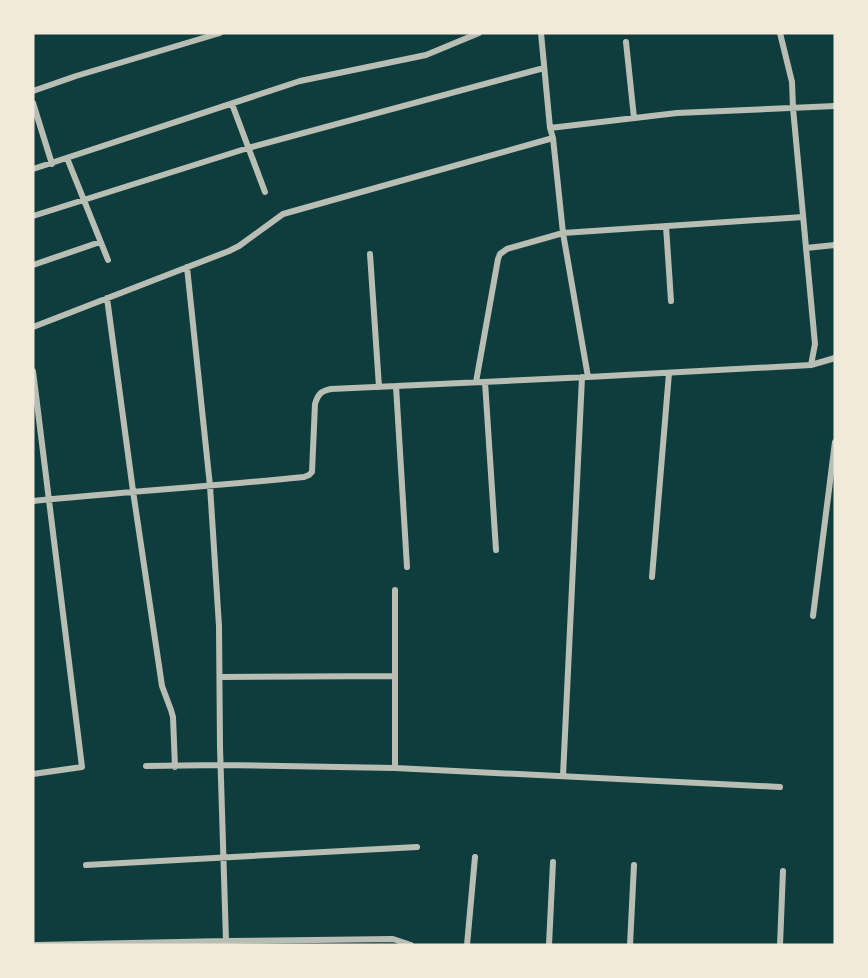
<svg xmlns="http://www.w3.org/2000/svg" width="868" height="978" font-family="'Playfair Display',serif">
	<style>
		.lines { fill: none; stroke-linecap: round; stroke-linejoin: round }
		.minor { stroke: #b8beb3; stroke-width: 6 }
	</style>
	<rect width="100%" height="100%" fill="#0f3d3e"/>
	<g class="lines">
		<path class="minor" d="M541,33l9,95
			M780,33l12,49 1,26 22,236 -4,21
			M626,42l8,76
			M33,91l43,-15 144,-43
			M33,103l19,61
			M232,104l33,88
			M835,106l-158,7 -127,15 3,10 10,95 25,144 223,-12 24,-7
			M67,158l41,102
			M33,169l267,-88 126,-26 53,-22
			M33,216l215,-68 296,-80
			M666,226l5,75
			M806,248l29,-3
			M370,254l9,133
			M33,265l67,-23
			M187,267l23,219 9,140 1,121 6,194
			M107,298l26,193 29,195 9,24 2,7 2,50
			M33,327l196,-76 10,-5 44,-32 270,-76
			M33,371l49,396 -49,7
			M476,382l22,-123 2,-5 7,-5 56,-16 240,-16
			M485,382l11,168
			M396,386l11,181
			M33,501c90,-9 181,-15 271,-24l5,-2 3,-3 3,-68c3,-10 6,-13 16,-15l257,-12
			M652,577l17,-204
			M395,590v178
			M813,616l22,-174
			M220,677l175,-1
			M146,766l75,-1 174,3 385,19
			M563,776l19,-399
			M86,865l331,-18
			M36,945l190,-4 167,-2 18,6
			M467,945l8,-88
			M549,945l4,-83
			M630,945l4,-80
			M780,945l3,-74"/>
	</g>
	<rect width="868" height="978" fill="none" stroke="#f1e9da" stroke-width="69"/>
</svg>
